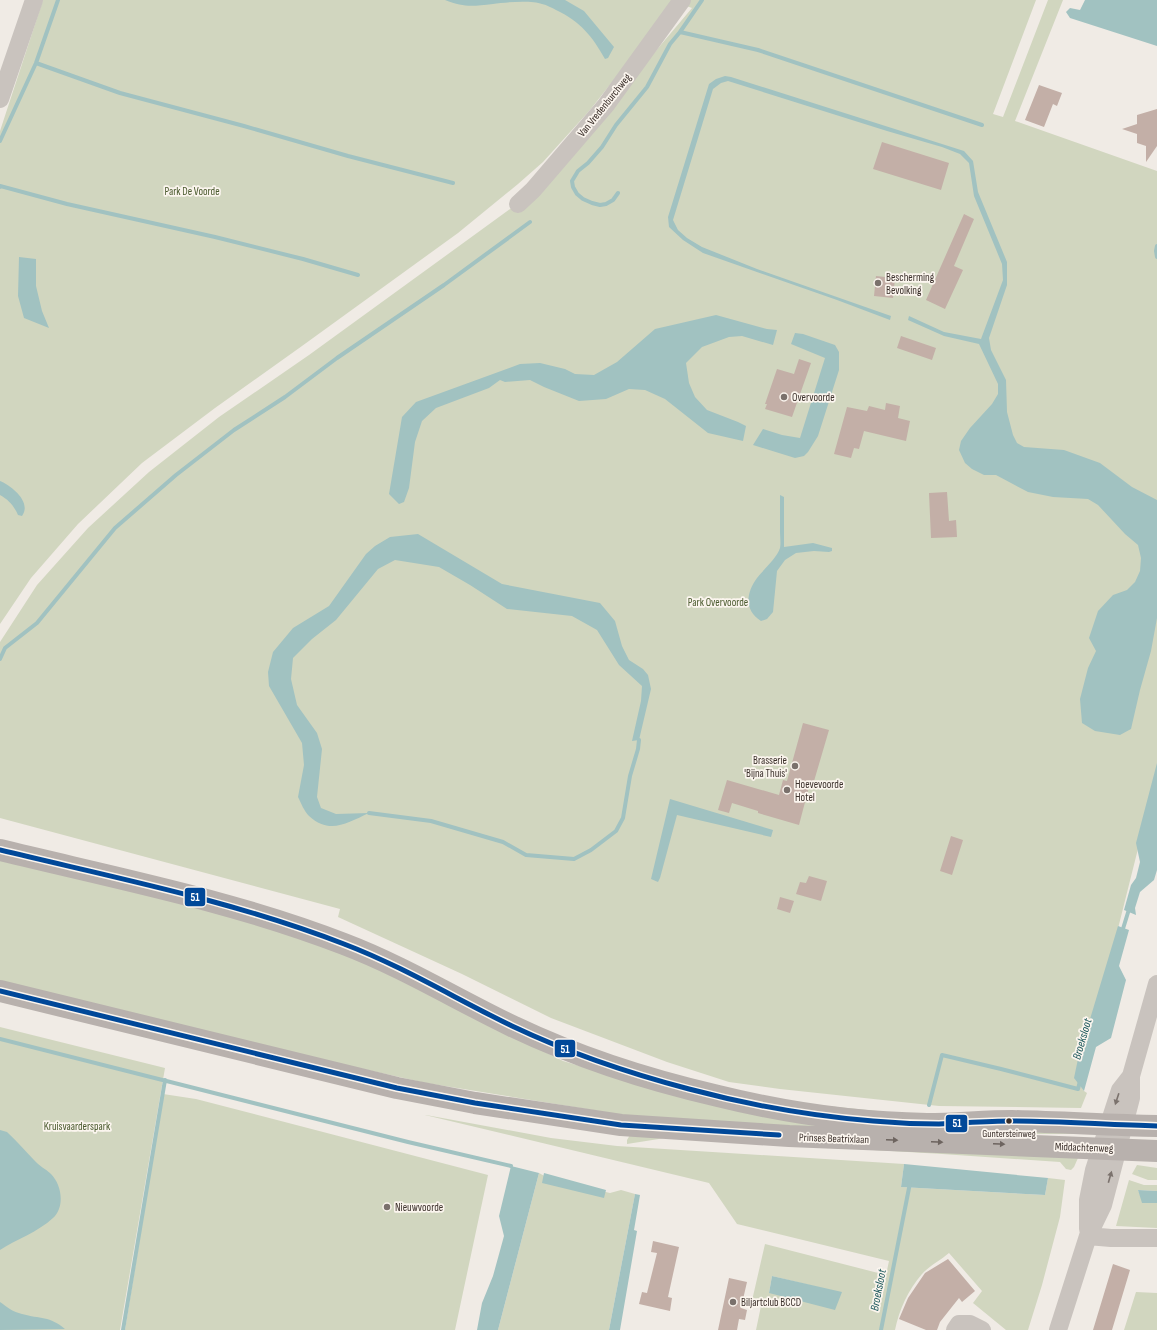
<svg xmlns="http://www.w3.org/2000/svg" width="1157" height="1330" font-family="'Sofia Sans Condensed',sans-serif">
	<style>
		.green { fill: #d1d6bf; fill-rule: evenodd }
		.water { fill: #a1c2c1 }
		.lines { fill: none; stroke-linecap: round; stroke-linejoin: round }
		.stream { stroke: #a1c2c1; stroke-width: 4 }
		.building { fill: #c3afa7 }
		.minor { stroke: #c9c3be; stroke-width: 18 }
		.major { stroke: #b8b1ad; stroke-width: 22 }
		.bus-1-casing { stroke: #fbf5ee; stroke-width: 8 }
		.bus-1 { stroke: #004899; stroke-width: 5 }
		.oneway { fill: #7b726d }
		.oneway2 { fill: #6d645f }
		.poi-dot { fill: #7a716c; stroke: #fbf5ee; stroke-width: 1.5 }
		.bus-dot { fill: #3b302b; stroke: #fbf5ee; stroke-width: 1.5 }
		.labels { text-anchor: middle; stroke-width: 3.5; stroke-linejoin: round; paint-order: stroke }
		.bus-label { font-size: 10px; fill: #3b302b; stroke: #fbf5ee }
		.street-label { font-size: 11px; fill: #3b302b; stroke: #fbf5ee }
		.park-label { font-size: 11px; fill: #4a5a2e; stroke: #fbf5ee }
		.poi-label { font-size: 11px; fill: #3b302b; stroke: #fbf5ee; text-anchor: start }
		.water-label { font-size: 12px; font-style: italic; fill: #1f5a5e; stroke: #fbf5ee }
		.line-badge { stroke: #fbf5ee; stroke-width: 1.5 }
		.badge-label { font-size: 11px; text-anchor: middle; font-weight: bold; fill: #fff }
	</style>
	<rect width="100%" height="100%" fill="#f0ebe5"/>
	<path class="green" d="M43,0h993l-43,114 10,3 45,-117h15l-48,121 142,50v602l-78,311 5,7 3,2 -6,15 -142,-2 -159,-17 -51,-7 -62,-20 -116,-44 -89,-44 -124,-57 2,-8 -340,-91v-176l37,-57 51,-57 61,-56 70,-55 90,-62 219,-159 77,-85 87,-103 -17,-6 -85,108 -47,52 -25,22 -60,49 -156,113 -87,62 -73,55 -64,61 -47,54 -31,46v-493z
		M0,860l183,43 132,35 121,59 127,64 94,28 422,42 3,3h-184l-250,-15 -222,-36 -215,-48 -211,-53z
		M0,1027l165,41 -45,262h-120z
		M163,1094l33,5 292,76 -33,155h-330z
		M425,1115h1l125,23 66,8 287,18 -3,23 144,8 3,-17 17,2 -5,37 -18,68 -14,45h-22l-33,-27 9,-12 -33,-38c-8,7 -20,13 -27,21 -14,16 -23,36 -27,56h-139l5,-24 -10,-1 14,-61 121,31 3,-14 -152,-37 -28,-41zM772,1276l70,17h-73z
		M630,1135l448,23 -4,9 -3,3 -5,-1 -6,-7 -118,-8 -277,-16 -38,6v-4z
		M1137,1165l20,3v12h-9l-16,-6z
		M539,1173l11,6 60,14 11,-3 14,4 -26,136h-111z
		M1129,1180l15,5h13v6l-19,-1 5,12 14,1v25l-41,-2z
		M1136,1292l21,1v37h-33z"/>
	<path class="water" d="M445,0h120l19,11 30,36 -6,11 -3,1c-13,-23 -24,-37 -49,-49 -4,-2 -9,-5 -14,-6 -10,-4 -37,-2 -49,0 -20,2 -28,4 -48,-4z
		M1085,0h72v46l-87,-28 -4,-6 4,-4 10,2z
		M725,76l6,1 233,74 9,10 5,31 29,70v23l-18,53 2,12 15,30 1,32 6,23 4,8 7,4 40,3 36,13 32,24 25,13v118l-6,33 -11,39 -9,39 -11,6 -25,-4 -13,-8 -2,-24 8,-31 8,-17 -7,-13 9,-27 15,-16 14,-5 8,-8 5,-11 1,-13 -3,-13 -13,-11 -27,-29 -10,-6 -35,-2 -25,-5 -32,-17h-12l-12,-6 -7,-6 -6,-13 2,-9 9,-13 22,-24 6,-10v-10l-19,-40 -35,-8 -36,-16 1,-4 35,16 37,7 22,-59 -1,-16 -28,-68 -5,-33 -9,-9 -18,-7 -55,-16 -159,-50 -7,2 -8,6 -40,131 5,10 9,8 15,9 55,22 134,47 -1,4 -53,-20 -134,-47 -20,-13 -14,-13 -1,-10 41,-133 7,-5z
		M19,257l17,2v27l6,25 7,17 -25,-10 -6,-22z
		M716,315l51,14 10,1 -4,15 -31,-9 -13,1 -27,10 -16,16 3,20 6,14 12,13 31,12 8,4 -3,15 -35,-8 -43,-34 -20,-9 -16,-1 -23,10 -27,2 -35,-14 -14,-7 -25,2 -5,-2 -11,8 -53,20 -14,13 -7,21 -6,46 -5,14 -5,2 -10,-10 13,-77 14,-15 104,-38 20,-1 25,6 10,5 19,1 23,-13 38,-33z
		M795,333l8,1 32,11 4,7v18l-21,66 -10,16 -4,4 -9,2 -42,-13 10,-16 19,6 18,3 25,-80 -34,-14z
		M0,481c12,5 32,21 22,35l-4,-1c-4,-9 -9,-15 -18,-20z
		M780,495l4,2v50l29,-4 19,5v3l-3,1 -15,-1 -18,2 -11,7 -8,11 -4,41 -6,7 -6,2c-17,-11 -15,-28 -4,-43 6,-8 20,-20 23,-30 1,-5 0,-11 0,-16 0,-12 0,-25 0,-37z
		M418,534l84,50 98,19 15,18 7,25 7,14 14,9 5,6 3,14 -12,51 -7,1 9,-40 1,-15 -23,-21 -22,-35 -25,-14 -65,-7 -37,-24 -31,-18 -44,-7 -17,9 -42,51 -24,19 -19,19 -2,21 6,26 20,28 5,16 -5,48 4,11 15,6 33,-1c-22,10 -39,22 -60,3 -5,-5 -8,-13 -11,-19l6,-32 -2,-22 -33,-57 -1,-14 5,-20 20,-24 36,-22 37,-52 9,-8 15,-9z
		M1157,763v107l-3,10 -14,12 -5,16 1,7 -12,-5 7,-25 5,-7 4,-16 -4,-19z
		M670,799l103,31 -2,7 -94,-22 -17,63 -2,4 -7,-3z
		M1118,926l11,4 -10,36 7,14 -15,58 -15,9 -12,44 -10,-13 4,-19z
		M0,1130l7,2c10,9 18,19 27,28 5,6 12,9 17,14 11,11 14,33 2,44 -15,14 -36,21 -53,32z
		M904,1164l144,14 -3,17 -144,-8z
		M511,1166l28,7 -41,157h-21l5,-27 11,-27 11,-40 -5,-20z
		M544,1173l62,17 -2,8 -62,-15z
		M1138,1190l19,1v12h-15z
		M635,1194l5,1 -6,35 3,1 -17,99h-11z
		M772,1276l70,16 -7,18 -66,-17z
		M0,1302c7,5 13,10 22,12 18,5 28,2 43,15l-65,1z"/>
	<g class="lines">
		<path class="stream" d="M680,32l22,-32
			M36,63l84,30 124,33 104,30 105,27
			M0,141l36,-78 22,-63
			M0,187v-1l67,18 148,33 88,22 55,16
			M618,193l-5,7 -7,4 -6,1 -8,-2 -9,-4 -6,-5 -4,-7 -1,-6 6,-10 10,-8 14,-16 14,-22 31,-38 23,-43 10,-12 78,18 224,75
			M1157,246l-1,5 1,6
			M0,659l5,-11 32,-25 78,-95 61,-53 58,-45 51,-33 52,-39 107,-73 86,-63
			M369,813l62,8 72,21 23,13 48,4 17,-9 25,-19 7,-13 7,-42 8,-27 1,-9
			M1122,932l8,-26
			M0,1039l408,103 103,24
			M929,1105l13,-50 59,14 77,20 2,-8
			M123,1330l42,-250
			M881,1330l29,-147"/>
	</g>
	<path class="building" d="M1039,85l23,8 -5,13 -4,-2 -9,23 -19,-7z
		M1157,109v37l-11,16v-16l-9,-3v-9l-15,-5 15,-5v-9z
		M882,142l67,21 -8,27 -68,-21z
		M964,214l10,5 -20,47 9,4 -18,39 -19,-9z
		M876,276l19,2 -2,20 -19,-2z
		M901,336l35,12 -4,12 -35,-12z
		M799,359l12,4 -19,54 -27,-8 2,-5h-2l12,-35 17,5z
		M886,403l14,3 -2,12 12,3 -4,20 -42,-10 -5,18 -5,-1 -3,10 -17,-4 13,-47 20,4 2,-5 16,4z
		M947,492l2,29 7,-1 1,17 -26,1 -2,-45z
		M803,723l26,7 -17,58 -3,-1 -10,38 -41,-12v-2l-26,-8 -3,10 -11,-3 9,-30 52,15 4,-15 4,1z
		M951,836l12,4 -11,35 -12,-4z
		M809,876l18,5 -6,20 -25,-7 4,-12 6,1z
		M780,897l14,4 -4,12 -13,-4z
		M653,1241l26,6 -11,50 4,1 -2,13 -31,-7 3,-12 5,1 10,-40 -6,-1z
		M948,1259l27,32 -13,11 -3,-4 -19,24 -3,8h-11l-27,-11 9,-21 17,-25z
		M1113,1264l17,6 -18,60h-19z
		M729,1278l18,4 -6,26 6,2 -2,10 -6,-1 -2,11h-19z"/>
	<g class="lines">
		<path class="minor" d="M0,99l34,-99
			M518,204l15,-14 73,-85 76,-105
			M1088,1229v-29l6,-30 26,-80 11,-14
			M1088,1236l23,2h46
			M955,1330l4,-6h11l12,6
			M1058,1330l30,-94 15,-31 28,-107v-22l26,-92"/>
		<path class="major" d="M0,850c115,28 233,51 344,94 58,22 112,55 168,82 65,31 136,54 206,70 69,17 139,27 209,28 29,0 57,-3 85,-3 48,1 97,4 145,5
			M0,991l397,97 78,15 146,22 168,11 368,15"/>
		<g class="bus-1-casing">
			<path id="bus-1" d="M0,850c116,28 233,51 344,94 58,22 112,55 168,82 57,27 116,47 177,63 60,16 122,27 184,32 22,2 44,3 66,3 25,-1 49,-3 73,-3 48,0 97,4 145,5
				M0,991l397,97 78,15 146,22 158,10"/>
		</g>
		<use href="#bus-1" class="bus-1"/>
	</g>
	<defs><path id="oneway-solid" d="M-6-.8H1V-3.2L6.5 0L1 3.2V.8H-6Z"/></defs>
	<g class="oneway">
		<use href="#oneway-solid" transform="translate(1117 1099) rotate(108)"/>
		<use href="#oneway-solid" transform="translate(1110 1177) rotate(-74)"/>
	</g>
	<g class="oneway2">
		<use href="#oneway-solid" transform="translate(892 1140) rotate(2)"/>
		<use href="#oneway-solid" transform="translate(937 1142) rotate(2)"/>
		<use href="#oneway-solid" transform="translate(999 1144) rotate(2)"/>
	</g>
	<g class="poi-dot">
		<circle cx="878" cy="283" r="4"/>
		<circle cx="784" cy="397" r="4"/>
		<circle cx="795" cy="766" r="4"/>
		<circle cx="787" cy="790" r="4"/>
		<circle cx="387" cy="1207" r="4"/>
		<circle cx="733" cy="1302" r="4"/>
	</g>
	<circle class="bus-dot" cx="1009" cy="1121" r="3.5"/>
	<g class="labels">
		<g class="bus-label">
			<text x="1009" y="1137">Guntersteinweg</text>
		</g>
		<g class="street-label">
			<text transform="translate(604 105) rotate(-51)" y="4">Van Vredenburchweg</text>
			<text transform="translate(834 1138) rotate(2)" y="4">Prinses Beatrixlaan</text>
			<text transform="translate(1084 1147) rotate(2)" y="4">Middachtenweg</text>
		</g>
		<g class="park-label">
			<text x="192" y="195">Park De Voorde</text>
			<text x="718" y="606">Park Overvoorde</text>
			<text x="77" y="1130">Kruisvaarderspark</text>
		</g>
		<g class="poi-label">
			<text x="886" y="281">Bescherming<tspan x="886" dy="13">Bevolking</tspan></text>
			<text x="792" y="401">Overvoorde</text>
			<text x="787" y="764" text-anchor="end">Brasserie<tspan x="787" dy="13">'Bijna Thuis'</tspan></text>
			<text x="795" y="788">Hoevevoorde<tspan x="795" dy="13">Hotel</tspan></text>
			<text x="395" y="1211">Nieuwvoorde</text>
			<text x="741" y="1306">Biljartclub BCCD</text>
		</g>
		<g class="water-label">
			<text transform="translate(1082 1039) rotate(-74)" y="4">Broeksloot</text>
			<text transform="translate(878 1290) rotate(-79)" y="4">Broeksloot</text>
		</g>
	</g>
	<g class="line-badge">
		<rect x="184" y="887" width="22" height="20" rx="4" fill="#004899"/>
		<rect x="554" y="1039" width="22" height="19" rx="4" fill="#004899"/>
		<rect x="945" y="1114" width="23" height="19" rx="4" fill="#004899"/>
	</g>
	<g class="badge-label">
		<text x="195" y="901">51</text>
		<text x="565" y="1053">51</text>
		<text x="957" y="1127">51</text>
	</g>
</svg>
